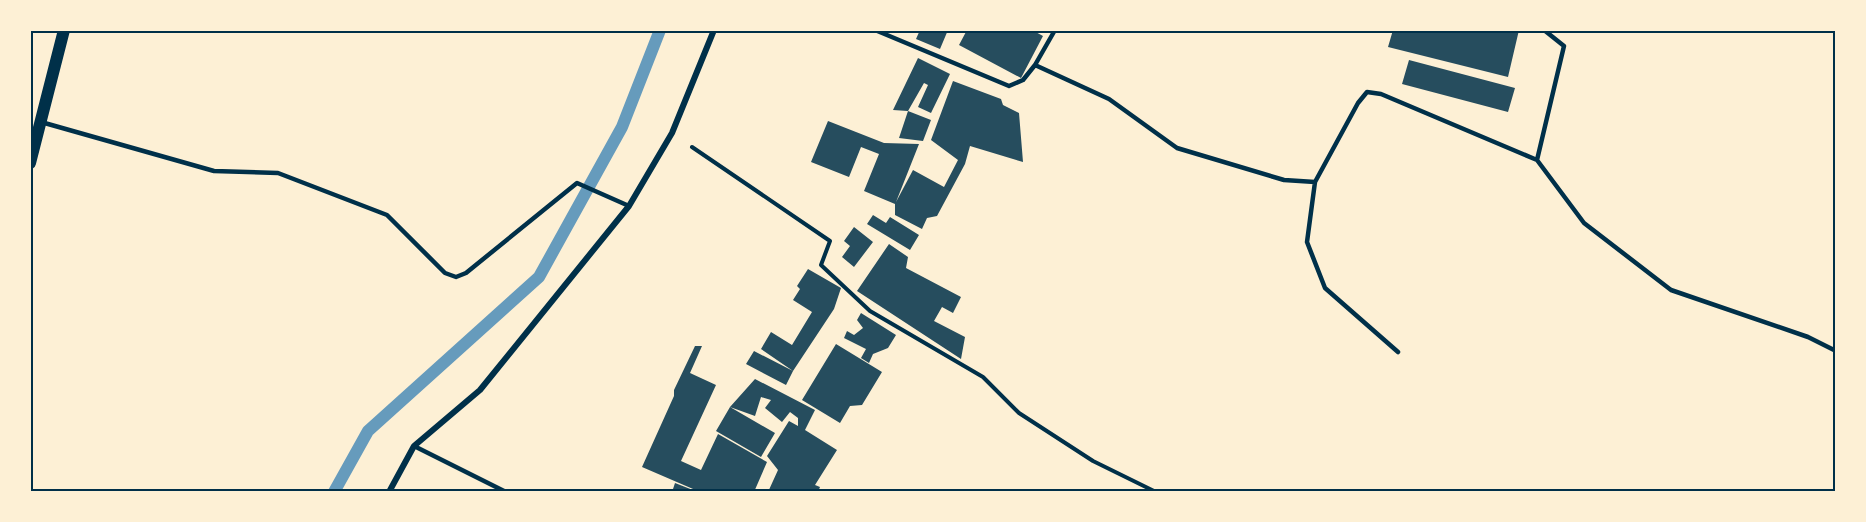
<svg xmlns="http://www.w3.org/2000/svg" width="1866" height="522" font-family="Merriweather,serif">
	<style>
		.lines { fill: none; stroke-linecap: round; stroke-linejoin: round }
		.stream { stroke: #669bbc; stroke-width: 12 }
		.building { fill: #264d5e }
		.path { stroke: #003049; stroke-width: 4 }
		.service { stroke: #003049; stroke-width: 4.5 }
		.minor { stroke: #003049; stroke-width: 6 }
		.secondary { stroke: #003049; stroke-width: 12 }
		.neatline { fill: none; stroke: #003049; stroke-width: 2 }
	</style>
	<rect width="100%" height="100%" fill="#fdf0d5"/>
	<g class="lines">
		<path class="stream" d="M334,492l34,-61 171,-154 83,-150 38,-97"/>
	</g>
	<path class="building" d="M920,30h28l-8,19 -24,-10z
		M967,30h65l11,6 -22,42 -62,-33z
		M1393,30h126l-11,47 -120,-30z
		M918,58l32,16 -19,39 -13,-6 10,-22 -4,-2 -16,28 -15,-1z
		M1409,60l106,28 -7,24 -106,-28z
		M953,81l48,18 2,6 16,8 4,49 -53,-16 -5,18 -28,52 -10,2 -5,11 -27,-14v-11l-31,-13 15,-37 -18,-7 -12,30 -38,-15 17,-41 56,22 35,1 -23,58 17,-32 31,17 14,-27 -27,-20z
		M908,111l23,9 -8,21 -24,-3z
		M873,215l13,8 4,-6 29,18 -9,15 -43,-26z
		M854,227l19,15 -19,25 -12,-10 8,-11 -6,-5z
		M889,244l19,13 -2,11 55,29 -8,16 -11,-6 -8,14 31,16 -4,22 -104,-68z
		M808,269l33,19 -7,21 -41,62 -32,-22 10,-17 21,13 20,-33 -19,-12 7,-11 -3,-3z
		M861,313l35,22 -8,13 -15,6 -4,9 -8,-5 5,-9 -22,-11 3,-7 7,4 9,-7 -6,-8z
		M836,344l46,28 -20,33 -12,1 -10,17 -38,-23z
		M695,346h7l-12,27 26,12 -35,76 20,9 17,-36 49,28 -13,30h-54l-58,-25 32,-71v-6z
		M754,351l39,20 -7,14 -40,-21z
		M755,379l60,31 -10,20 32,20 -22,35 5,2 -2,5h-50l10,-22 -11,-14 22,-35 9,5v-8l-8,-6 -8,10 -17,-14 6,-8 -10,-3 -6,19 -25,-9 45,26 -14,24 -45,-26 14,-24z
		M675,483l23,9h-26z"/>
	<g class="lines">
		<path class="path" d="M692,147l138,94 -9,24 49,46 113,66 36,36 74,48 63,31"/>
		<path class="service" d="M875,30l134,56 14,-6 12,-15 20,-35
			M1035,65l74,34 68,49 107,32 31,2 43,-79 9,-11 14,2 156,66 47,63 87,67 137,47 28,14
			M41,122l173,49 64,2 109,42 58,58 11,4 10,-4 111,-90 52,23
			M1537,160l27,-114 -20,-16
			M1315,182l-8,60 18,46 73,64
			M414,446l92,46"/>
		<path class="minor" d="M389,492l25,-46 66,-56 149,-184 43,-73 42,-103"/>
		<path class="secondary" d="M30,163l34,-133"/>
	</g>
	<rect width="1866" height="522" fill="none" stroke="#fdf0d5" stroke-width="63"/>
	<rect x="32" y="32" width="1802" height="458" class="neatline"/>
</svg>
